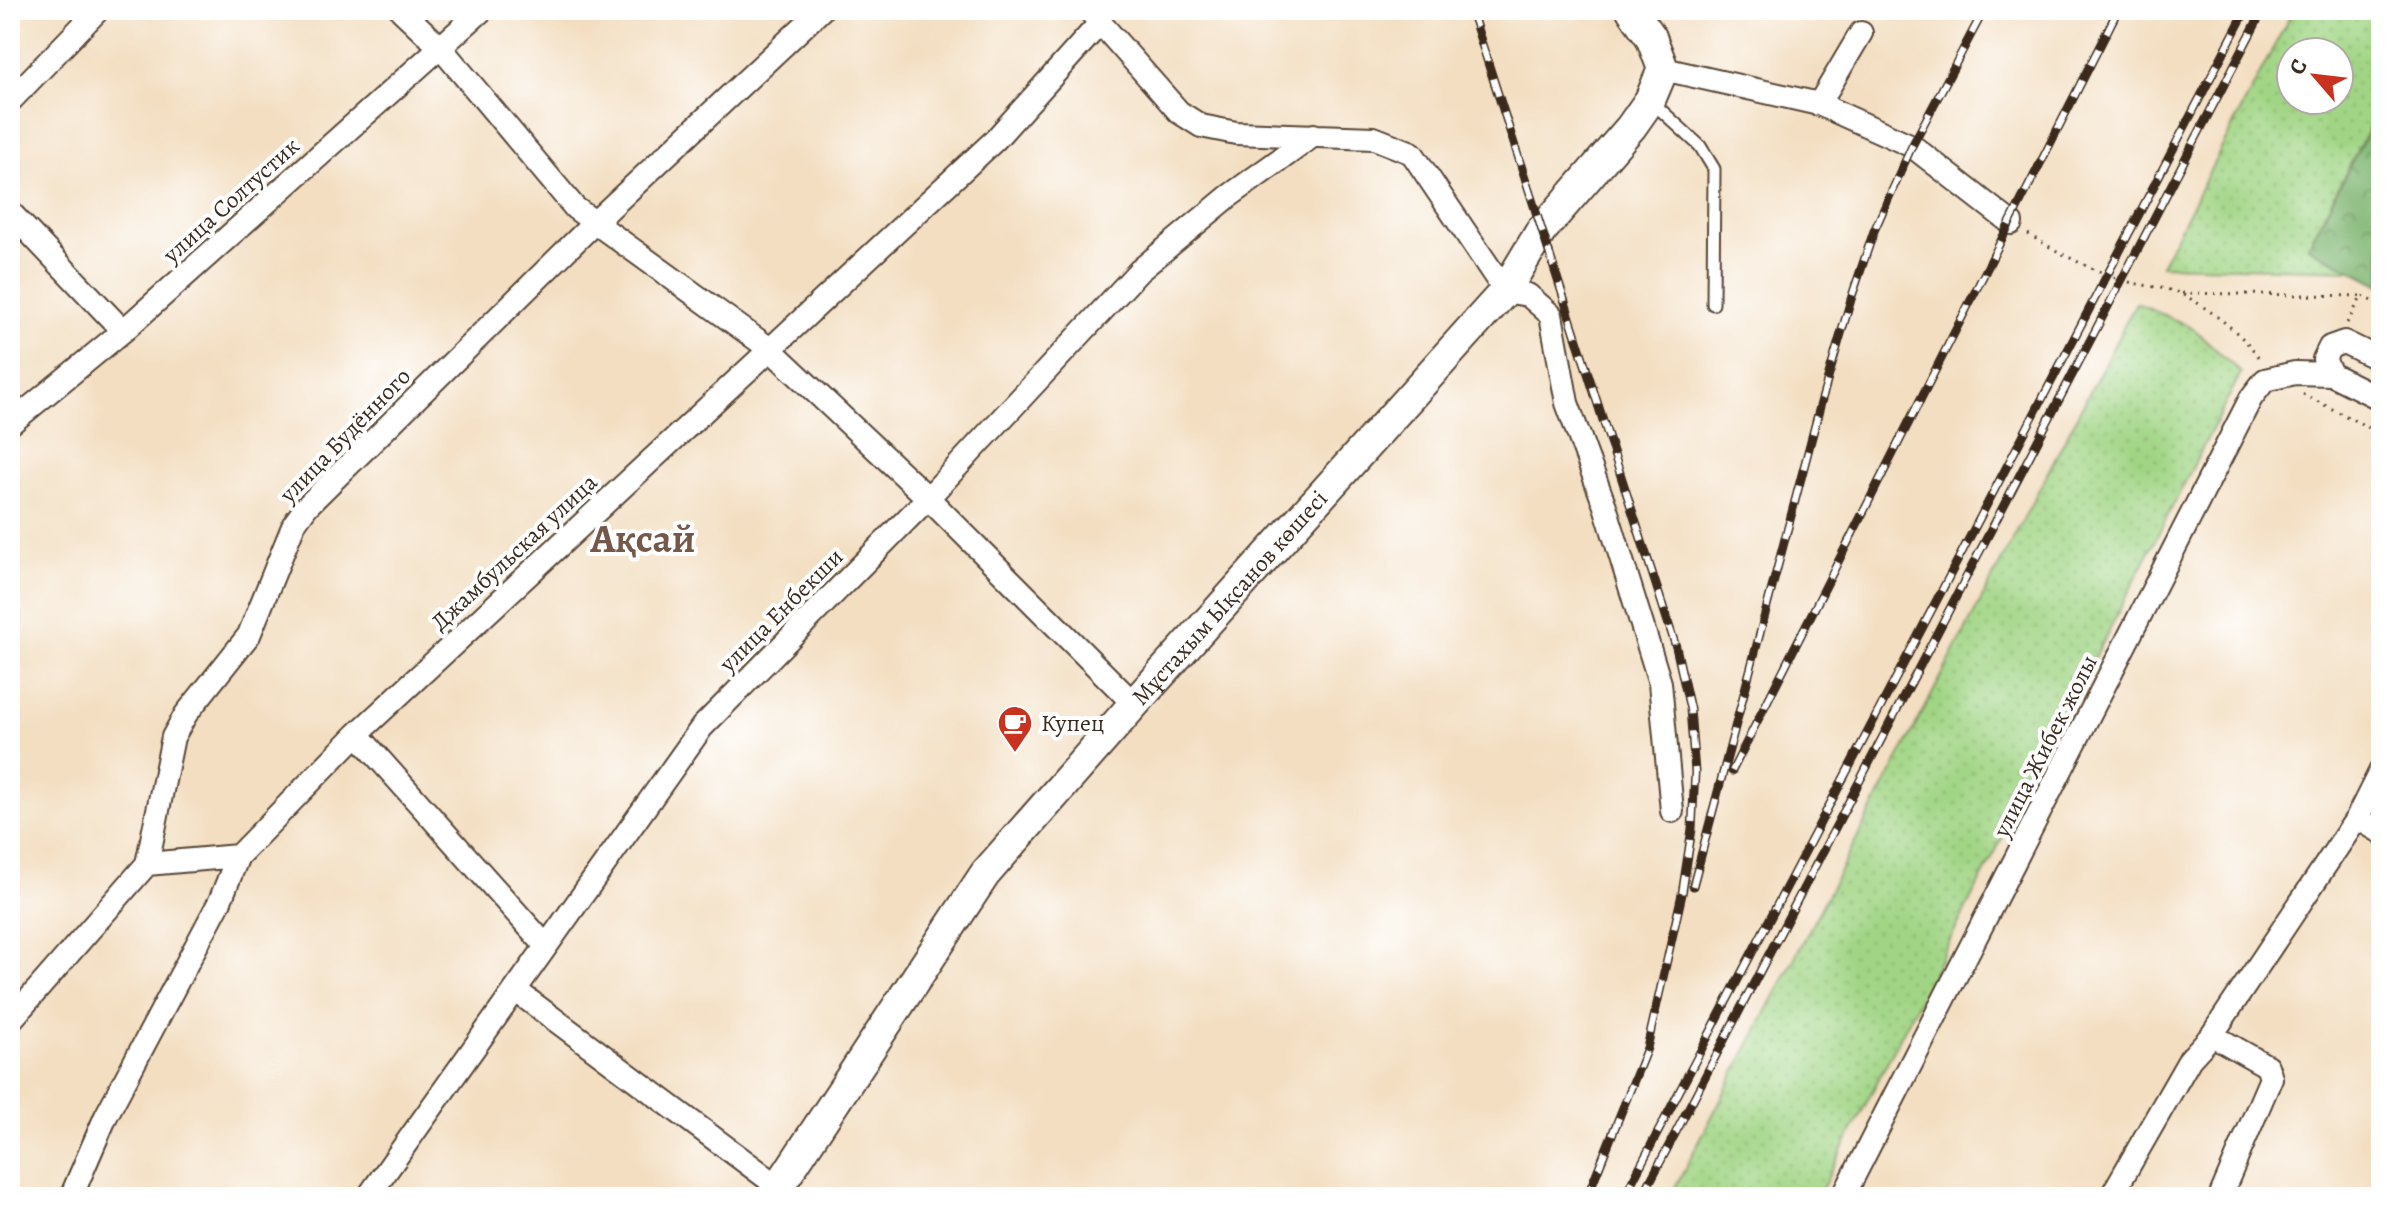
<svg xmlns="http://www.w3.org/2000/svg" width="2391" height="1207" font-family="Alegreya,serif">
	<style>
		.grass { fill: url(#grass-dots); stroke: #6e8052; stroke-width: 2; fill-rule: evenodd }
		.forest { fill: url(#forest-crowns); stroke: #5e7048; stroke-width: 2 }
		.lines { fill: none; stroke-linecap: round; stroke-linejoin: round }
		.service-casing { stroke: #574536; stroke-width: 15 }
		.minor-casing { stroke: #574536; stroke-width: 26 }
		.secondary-casing { stroke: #574536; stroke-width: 34 }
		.path { stroke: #574536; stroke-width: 3; stroke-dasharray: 2 6; stroke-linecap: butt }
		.service { stroke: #fff; stroke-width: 11 }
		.minor { stroke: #fff; stroke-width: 22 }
		.secondary { stroke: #fff; stroke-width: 30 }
		.rail-casing { stroke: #3b2a1e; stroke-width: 9 }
		.rail { stroke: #fff; stroke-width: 6; stroke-dasharray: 18; stroke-linecap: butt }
		.labels { text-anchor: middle; stroke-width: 8; stroke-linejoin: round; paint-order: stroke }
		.street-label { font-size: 24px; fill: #3b2a1e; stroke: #fff }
		.poi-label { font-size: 24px; fill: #3b2a1e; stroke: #fff; text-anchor: start }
		.town-label { font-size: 40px; font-weight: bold; fill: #755849; stroke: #fff }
	</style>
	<defs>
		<pattern id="grass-dots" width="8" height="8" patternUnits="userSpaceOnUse" patternTransform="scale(2)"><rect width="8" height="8" fill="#a1d585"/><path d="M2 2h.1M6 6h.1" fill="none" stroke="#8cb772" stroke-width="1.8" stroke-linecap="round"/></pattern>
		<pattern id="forest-crowns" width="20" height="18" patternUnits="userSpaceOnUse" patternTransform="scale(2)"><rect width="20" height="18" fill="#80b672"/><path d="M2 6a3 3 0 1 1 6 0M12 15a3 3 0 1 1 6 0" fill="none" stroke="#6a945d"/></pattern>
	</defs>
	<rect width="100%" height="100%" fill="#fff"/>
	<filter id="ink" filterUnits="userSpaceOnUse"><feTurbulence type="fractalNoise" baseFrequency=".0125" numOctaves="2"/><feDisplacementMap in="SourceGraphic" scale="16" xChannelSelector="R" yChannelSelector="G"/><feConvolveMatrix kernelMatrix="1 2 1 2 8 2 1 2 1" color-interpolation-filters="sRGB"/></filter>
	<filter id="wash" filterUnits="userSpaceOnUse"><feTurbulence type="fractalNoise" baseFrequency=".006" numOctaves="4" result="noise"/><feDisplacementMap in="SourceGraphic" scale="32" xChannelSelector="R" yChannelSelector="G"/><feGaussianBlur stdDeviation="1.8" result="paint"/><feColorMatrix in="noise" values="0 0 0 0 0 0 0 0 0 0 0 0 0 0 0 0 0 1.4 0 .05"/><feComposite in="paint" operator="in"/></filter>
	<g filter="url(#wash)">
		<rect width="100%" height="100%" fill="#f3dec1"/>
		<path class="grass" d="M2293,10h88v95l-73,141 45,24 -192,-5zM2291,52h48v48h-48z
			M2136,303l56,24 49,46 -423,824h-148z"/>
		<path class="forest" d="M2381,105v180l-73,-38z"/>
	</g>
	<g filter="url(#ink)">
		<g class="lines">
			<g class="service-casing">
				<path id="service" d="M1652,102l48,44 14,23 -1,135"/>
			</g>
			<g class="minor-casing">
				<path id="minor" d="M401,10l40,38 134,160 195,141 158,149 206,206
					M1089,10l90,102 22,14 35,7 138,5 38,15 93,138 23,4 23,20 16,88 38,103 55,177 12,128
					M1663,69l156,35 93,42 99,77
					M10,101l88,-91
					M1819,104l42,-71
					M10,212l113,119
					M2381,360l-37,-18 -14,5 -6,12 7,15 50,25
					M10,424l113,-93 359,-321
					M357,734l189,212
					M2357,818l24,14
					M147,864l91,-8
					M515,990l264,197
					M10,1021l137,-157 26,-127 13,-23 63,-79 45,-111 13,-18 286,-282 228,-214
					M2212,1035l55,31 4,12 -51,119
					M71,1197l35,-81 114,-215 18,-45 119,-122 638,-594 105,-117
					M368,1197l334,-470 226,-229 211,-227 89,-74 86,-62
					M1843,1197l408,-799 14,-18 30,-7 36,1
					M2111,1197l79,-138 22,-24 145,-217 24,-48"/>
			</g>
			<g class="secondary-casing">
				<g id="secondary">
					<path id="s1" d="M772,1197l213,-323 149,-170 371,-413 36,-60 90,-104 19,-27 13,-31 -12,-32 -19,-27"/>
				</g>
			</g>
			<path class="path" d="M2028,234c29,18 61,35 94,46 18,6 37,6 54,12 20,6 79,50 84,70
				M2182,293l180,3
				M2347,323l15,-27 19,9
				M2303,394l78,40"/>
			<use href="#service" class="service"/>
			<use href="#minor" class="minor"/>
			<use href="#secondary" class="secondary"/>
			<g class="rail-casing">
				<path id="rail" d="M1471,10l205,637 14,62 5,63 -3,57 -10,65 -35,154 -60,149
					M1732,771l386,-761
					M1693,886l129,-487 30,-103 22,-65 38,-85 72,-136
					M1624,1197l622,-1187
					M1642,1197l621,-1187"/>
			</g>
			<use href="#rail" class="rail"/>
		</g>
	</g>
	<defs>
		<g id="cafe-pin" transform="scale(1.8)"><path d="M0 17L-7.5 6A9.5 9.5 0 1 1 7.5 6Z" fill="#c8321e" stroke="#fff"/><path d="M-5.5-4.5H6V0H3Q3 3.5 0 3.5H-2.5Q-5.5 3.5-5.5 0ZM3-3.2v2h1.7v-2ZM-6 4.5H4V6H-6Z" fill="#fff"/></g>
	</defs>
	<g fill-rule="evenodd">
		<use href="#cafe-pin" x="1015" y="723"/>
	</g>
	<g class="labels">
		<g class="street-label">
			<text transform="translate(231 200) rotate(-42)" y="8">улица Солтустик</text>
			<text transform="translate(345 435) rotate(-46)" y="8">улица Будённого</text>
			<text transform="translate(514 552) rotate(-43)" y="8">Джамбульская улица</text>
			<text dy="8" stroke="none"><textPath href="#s1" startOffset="756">Мұстахым Ықсанов көшесі</textPath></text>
			<text transform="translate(781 610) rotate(-45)" y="8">улица Енбекши</text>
			<text transform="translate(2045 746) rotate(-63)" y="8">улица Жибек жолы</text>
		</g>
		<g class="poi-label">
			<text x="1041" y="731">Купец</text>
		</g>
		<g class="town-label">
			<text x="643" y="552">Ақсай</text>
		</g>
	</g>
	<rect width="2391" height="1207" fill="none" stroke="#fff" stroke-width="40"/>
	<g transform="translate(2315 76) rotate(298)"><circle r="38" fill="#ffffff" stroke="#b1aaa5" stroke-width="2"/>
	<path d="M0-6L14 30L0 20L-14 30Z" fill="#c8321e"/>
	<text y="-12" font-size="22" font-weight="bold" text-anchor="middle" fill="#3b2a1e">С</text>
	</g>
</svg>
